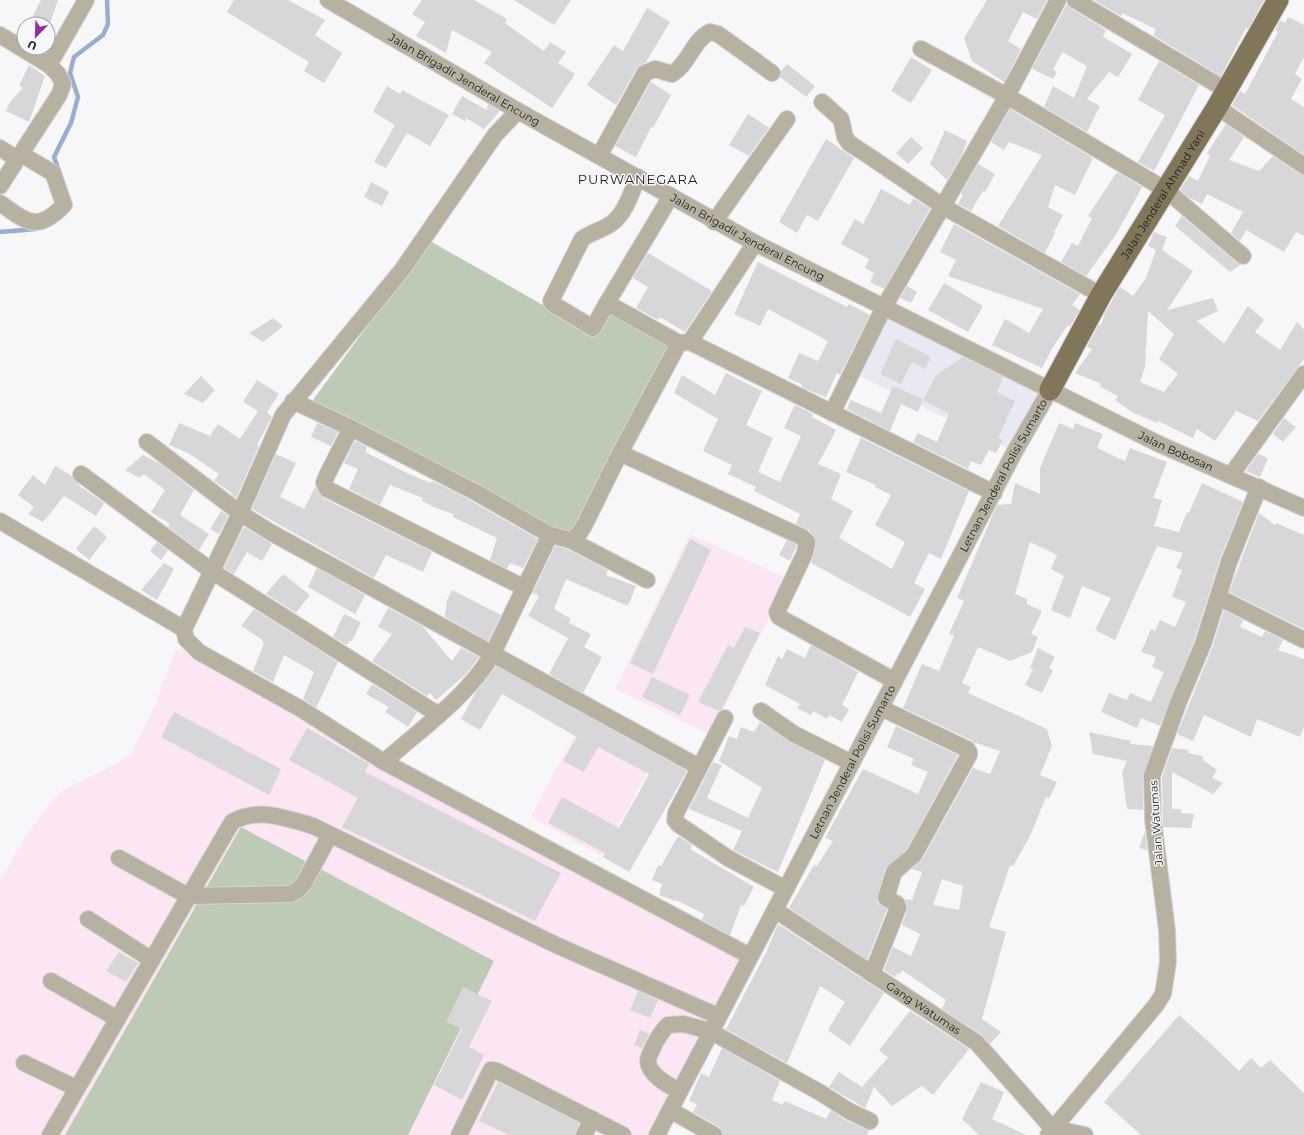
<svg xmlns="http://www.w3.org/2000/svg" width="1304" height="1135" font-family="Montserrat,sans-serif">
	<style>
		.built { fill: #e9e9f3 }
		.education { fill: #fde6f3 }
		.green { fill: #bdcab5 }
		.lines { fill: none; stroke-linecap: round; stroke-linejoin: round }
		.stream { stroke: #99adcc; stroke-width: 4.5 }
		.building { fill: #d7d6d8; fill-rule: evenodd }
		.minor-casing { stroke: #d4d4d6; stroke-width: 18 }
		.major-casing { stroke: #d4d4d6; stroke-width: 23 }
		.minor { stroke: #b7b1a1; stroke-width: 16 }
		.major { stroke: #82765a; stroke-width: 21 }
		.labels { text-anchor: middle; stroke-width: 3; stroke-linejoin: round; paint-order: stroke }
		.street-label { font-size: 11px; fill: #1b1b1c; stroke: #f7f7fa }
		.quarter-label { font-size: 13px; letter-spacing: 1px; fill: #1b1b1c; stroke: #f7f7fa }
	</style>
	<rect width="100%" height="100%" fill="#f7f7fa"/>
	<path class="built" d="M884,307l166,83 -35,61 -17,-7 -144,-71z"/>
	<path class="education" d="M690,534l98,45 -77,156 -96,-46z
		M182,649l11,4 557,303 -93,179h-657v-254l25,-44 31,-42 13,-8 41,-20 20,-12 21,-41 25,-64z
		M588,711l72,38 -58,107 -72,-39z"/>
	<path class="green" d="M430,241l164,93 13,-22 67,37 -82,154 -25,32 -257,-131z
		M241,827l253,134 -86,174h-343z"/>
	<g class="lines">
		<path class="stream" d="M59,171l-5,-14 17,-34 7,-26 -8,-24 4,-16 29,-22 5,-11 -1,-24
			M0,232l36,-3"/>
	</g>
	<path class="building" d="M41,0h17l-8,24h-18l2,-11z
		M234,0h54l37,20 -10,15 27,18 -18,30 -20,-12 5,-9 -82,-50z
		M422,0h52l33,19 -2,4 39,28 6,-9 16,10 -8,11 17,11 -23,34 -68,-45 8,-11 -40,-22 -6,23 -30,-17 9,-14 -13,-8z
		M514,0h57l-17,25z
		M987,0h60l-10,19 -14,-7 -15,29 13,8 -17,33 -32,-21 -8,-23z
		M1094,0h170l-16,29 -2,-1 -25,48 -68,-41 3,-6 -34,-16 -1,3z
		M1067,4l3,4 36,22 -3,7 29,17 -14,23 -9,-5 -22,27 13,7 -13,26 -43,-25 9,-21 21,12 13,-32 -25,-14 -9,18 4,2 -4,7 -21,-10z
		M647,8l23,14 -24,40 -9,6 -21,37 -29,-20 27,-40 9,6z
		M1288,17l16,8v32l-9,17 7,5 -11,20 13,8v48l-72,-50 8,-14 5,3 33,-62 -3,-2 5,-10 5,3z
		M911,57l21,13 -21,33 -20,-12z
		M1159,61l40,24 -45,86 -16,-9 27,-47 -27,-15z
		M787,64l28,22 -9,11 -26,-20 1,-6z
		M29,65l16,11 -16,46 -23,-11 4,-9 13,-14 -4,-2z
		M651,82l20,13 -18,33 -2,-1 -15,30 -21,-11z
		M387,86l13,8 2,-4 47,25 -19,31 -23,-13 -21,35 -12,-6 21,-37 -22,-13z
		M462,96l25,14 1,-6 12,7 -16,18 -18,-11 -1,3 -13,-7z
		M1010,109l83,49 -18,37 -20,-10 -7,22 15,8 -9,17 1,1 -10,20 -47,-27 44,-71 -33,-13 -5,8 -13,-8z
		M748,114l21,14 -20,28 -20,-11z
		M1226,124l18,13 -15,23 30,11 14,-15 26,18 5,1v61l-8,-4 -12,20 -38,-22 -6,11 -9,-8 12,-21 -36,-18 -5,10 -12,-6 -10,-8 9,-14 9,5 12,-25 -3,-3z
		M945,130l22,11 -5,14 -15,25 -17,-16z
		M911,137l12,11 -15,16 -12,-11z
		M826,139l28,19 -36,63 -11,-6 -10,18 -18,-11z
		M978,164l17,10 -10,18 -2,-1 -12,20 -13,-7 5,-9 -2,-2z
		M1117,172l25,15 -25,46 -31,43 -25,-14 11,-19 6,3 14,-28 -4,-2z
		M371,182l18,10 -7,14 -18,-9z
		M881,189l29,16 3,-7 17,11 -46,80 -14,-7 4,-9 -9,-5 4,-9 -28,-15 14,-25 8,5z
		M1182,216l55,47 3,2 -10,7 -55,-46z
		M954,224l126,70 -8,11 8,5 -10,16 -2,-1 -15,22 -11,21 -50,-23 13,-26 24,14 14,-24 -95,-33 8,-16 -16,-8z
		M1154,232l13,5 -5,13 31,21 -26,39 46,-12 5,13 -21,10 27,23 24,-38 16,14 -9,12 25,18 17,-28 7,7v30l-46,62 -22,-10 -21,30 -18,-12 -4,9 -35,-17 -1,2 -25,-11 -17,-12 3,-4 -18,-9 1,-3 -26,-11 17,-24 -5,-2 12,-23 2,1 5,-14 14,-24 13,9 13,-18 10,-28 -8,-4zM1148,311l26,23 -15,25 19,15 -14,18 -24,-10 5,-15z
		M648,253l64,38 -27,41 -25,-15 -2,3 -22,-12 12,-21 -15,-9z
		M758,262l89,45 2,-3 21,11 -30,60 -3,-2 -11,24 -23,-9 -2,-4 -13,-6 11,-25 19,8 10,-20 -60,-32 -8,17 -26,-12z
		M944,283l39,23 -15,26 -40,-22z
		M907,286l10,6 -6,11 -11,-5z
		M273,318l10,8 -20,16 -14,-9z
		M896,339l35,18 -6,12 -13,-7 -11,22 -21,-10z
		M963,357l40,20 -6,15 18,9 -17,37 5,2 -7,13 -7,-3 -8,15 -10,-4 -3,8 -55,-27 5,-9 19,9 12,-28 -26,-14 13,-25z
		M726,373l36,18 -16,34 27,13 -15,34 22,10 21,-46 -17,-8 11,-23 18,9 -1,3 24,13 -18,34 23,10 -10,25 22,12 -14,27 53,31 13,-27 -30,-17 16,-30 -16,-8 1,-2 -30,-13 15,-34 108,53 -28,68 -12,-6 -15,30 11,6 -15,28 -99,-54 3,-8 2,-15 -7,-10 -13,-6 4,-10 -46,-23 2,-4 -28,-13 4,-9 -29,-14 15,-32 -44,-26 8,-18 33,20z
		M201,376l14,14 -12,13 -19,-9z
		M257,380l22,14 -12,18 5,5 -15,28 2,1 -23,52 -5,-4 1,-1 -18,-12 5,-7 -31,-21 -19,-8 10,-22 31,13 8,-12 22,15 18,-28 -15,-9z
		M893,386l30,13 -5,13 -17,-8 -11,27 -43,-22 4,-9 30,13z
		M1284,418l12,9 -13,15 -10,-8z
		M317,423l21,9 -7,14 -20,-9z
		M1059,423l14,6 2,-6 28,11 -6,14 28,13 5,-13 37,14 -14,36 9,2 -8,26 25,6 8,-20 2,1 13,-30 41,19 -23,57 -26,82 -34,85 -19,-8 -4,10 -36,-16 8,-19 18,7 3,-7 21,9 13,-30 -12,-5 4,-10 -15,-5 10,-23 4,2 5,-11 15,7 11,-25 -14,-5 10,-27 -6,-2 7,-15 -26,-7 -42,94 -20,-10 16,-32 -29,-12 -12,32 -19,-8 13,-34 -13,-7 6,-14 -27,-13 -15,52 12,5v5l15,7 -11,23 7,3 -6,15 -22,9 -32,-14 -16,36 9,4 -3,6 79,36 5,17 -12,29 17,7 -8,17 -3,-2 -16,39 -17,30 -3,-1 -21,62 17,5 -24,87 19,13 -11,12 -8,-9 -40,-26 4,-9 -44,-30 -2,4 -3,-1 -2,4 -11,-7 9,-23 18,9 9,-22 -18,-9 5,-14 -2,-12 7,1 10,-28 -10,-3 10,-9 51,-92 17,6 10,-23 -24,-8 -1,1 -4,-4 -68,-32 19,-44 17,7 15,-35 -5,-2 15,-33 -7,-3 40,-93 14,-1 4,-21 25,11v-26zM942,879l21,7 -4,24 -26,-5z
		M355,441l12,6 -2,5 44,22 22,9 1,-2 27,13 79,45 -15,29 -13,-5 -3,6 -17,-9 7,-22 -44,-21v-3l-19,-7 -12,-6 1,-3 -33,-13 -10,20 -31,-16 9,-20 -14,-6z
		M276,454l20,9 -16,34 24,12 11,-22 8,11 109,54 -9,20 -37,-17 -12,23 -122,-69z
		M1258,454l10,4 -8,19 -14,-6z
		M143,455l18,9 33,26 -14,25 29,19 -10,16 -31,-23 2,-3 -19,-12 14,-22 -21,-16 -5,4 -14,-8z
		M55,466l17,10 9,11 23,16 -8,13 -32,-20 -21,26 -15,-8 6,-7 -16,-12 15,-20 12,10z
		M221,511l7,5 -9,18 -9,-5z
		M1259,513l16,12 1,-2 28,12v94l-75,-37z
		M94,526l13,11 -18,23 -13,-11z
		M244,527l28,17 -10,17 -15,-9 -13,22 -10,-6z
		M690,539l21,11 -58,124 -23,-11z
		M787,540l10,5 -7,16 -11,-6z
		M157,542l11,8 -7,10 -11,-9z
		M555,546l12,3 41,21 -2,5 30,11 -8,20 -62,-27 -12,30 17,10 -2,4 22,11 -7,13 18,10 -19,36 -34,-19 19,-36 -40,-22 11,-20 -6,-3 1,-3z
		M164,563l10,6 -17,31 -16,-10z
		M317,568l48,27 -10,19 -47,-27z
		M283,574l27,21 -14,18 -30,-19z
		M452,590l49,25 -13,26 -43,-24 2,-17z
		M388,608l34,18 30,35 9,-13 18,9 -13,17 -30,26 -6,-7 -3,3 -55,-35 20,-27 -14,-7z
		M254,609l84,53 -22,46 -13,-9 11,-27 -30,-17 -11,27 -20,-11 11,-28h-2l1,-3 -22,-14z
		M1224,610l19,10 -3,7 22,10 3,-6 18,9 -5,10 26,9v68l-4,10 -43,-18 -6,18 -47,-22 -11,26 -16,-7 35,-86z
		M344,614l17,8 -9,19 -2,-1 -3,5 -14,-8z
		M745,627l15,6 -38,76 -3,2 -21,-9 30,-57 6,3z
		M811,645l47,27 -16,33 7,4 -7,13 -13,-7 -2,4 -14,-8 -2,4 -14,-7 3,-4 -35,-19 13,-29 4,3 5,-10 18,9z
		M1038,648l17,9 -6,11 4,2 -11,23 -17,-8 8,-16 -3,-1z
		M496,666l191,105 -58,101 -26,-15 2,-4 -57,-30 14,-26 57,31 30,-54 -51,-27 -14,25 -21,-11 14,-24 -75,-43 -22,36 -19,-11 15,-27z
		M652,677l38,18 -10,20 -38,-18z
		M372,684l45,28 -9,15 -23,-15 4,-5 -23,-13z
		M174,712l107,57 -12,26 -108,-58z
		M760,722l30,20 35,18 -47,112 -45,-22 9,-19 -53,-22 24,-47 9,3 -15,33 41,20 14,-30 -43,-27 10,-25 8,3 4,-12 13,5z
		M896,726l62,29 -51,94 -22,20 -8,30 1,5 9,5 -20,51 -78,-52 25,-43 3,1 16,-25 -8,-3 38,-69 55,25 10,-22 -17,-7 3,-6 -27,-12z
		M307,728l62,36 -4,8 196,101 -26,48 -193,-94 16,-29 -69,-38z
		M1089,732l42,9 -1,3 23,2 -10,30v34l-16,-1 -5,-37 5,-11 -34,-7z
		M1172,748l17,2 -1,3 15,3v4l14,10 -5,8 11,5 -10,11 -41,-22v37h9v4l13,1 -3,14 -28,-1 -1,-49z
		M1145,831l2,19 -8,-2z
		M678,836l14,9 -2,4 64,38 -10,19 -3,-1 -11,30 -28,-15 2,-6 -28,-14 -1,1 -16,-6 3,-11 -10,-4 6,-15 3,1z
		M778,924l106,69 -34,53 -22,-16 17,-28 -25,-16 -33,77 -61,-34 40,-76z
		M119,952l19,11 -12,19 -20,-11z
		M463,987l29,14 -23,46 15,8 -22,45 -28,-15 28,-56 -16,-7z
		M638,991l20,9 -8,18 -20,-8z
		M910,1011l59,38 -36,46 -11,-9 -30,20 -18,-19 -9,21 -36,-21 10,-15 23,15 26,-29 -9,-8z
		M1179,1015l30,27 30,29 12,-13 10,10 9,-8 34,33v42h-163l-37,-33z
		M640,1030l9,4 -7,14 -8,-3z
		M722,1048l58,33 -8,19 10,5 3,-4 41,18 5,-9 14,10 24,10 -2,5h-144l-4,-8 -26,-15 4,-8 -8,-3 12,-28 8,4z
		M498,1082l81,41 -4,12h-66l-30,-14z
		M981,1082l23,10 -12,27 34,16h-47l-17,-16z"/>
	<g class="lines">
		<g class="minor-casing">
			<g id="minor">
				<path id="s1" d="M328,0l190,111 237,132 404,201 145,64"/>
				<path d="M1075,0l151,90"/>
				<path d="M0,35l49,30"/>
				<path d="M921,49l86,47 159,94 77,66"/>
				<path d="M822,102l19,17 4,18 4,6 23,15 72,49 157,88"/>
				<path d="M1217,107l87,59"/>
				<path d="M518,111l-23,24 -93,135 -119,145 -43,98 -56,116 2,10 13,13 102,57 83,53 366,194"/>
				<path d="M0,148l17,11"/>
				<path d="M599,156l46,-83 10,-4 17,5c17,-10 20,-33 38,-42l8,2 54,39"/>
				<path d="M0,186l59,-91 4,-11 -5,-10 -9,-9 37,-65"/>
				<path d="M671,196l-64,107 72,40"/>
				<path d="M0,203c27,19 37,30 64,2l-11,-32 -32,-19"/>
				<path d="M714,222l73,-103"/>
				<path d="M607,303l-14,25 -40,-24 -2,-3 31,-62c9,-7 21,-9 30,-16 13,-9 20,-32 26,-46"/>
				<path d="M690,342l304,151"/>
				<path d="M293,401l58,27 126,65 73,42 20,5 8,-5 6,-9 36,-73 59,-110 11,-1 65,-99"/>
				<path d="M832,413l52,-106 123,-211 51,-96"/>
				<path d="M351,428l-24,47 -3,8 3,6 198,99"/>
				<path d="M147,442l93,71 30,19 429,235"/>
				<path d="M620,453l182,84 5,5 -2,11 -28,59 2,5 116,64"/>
				<path d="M81,474l132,98 226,143"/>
				<path d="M1231,475l73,-101"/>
				<path d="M0,521l184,108"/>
				<path d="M570,540l77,40"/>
				<path d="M1218,597l86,43"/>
				<path d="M761,711l33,23 58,29"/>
				<path d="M725,718l-49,95 -1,7 3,4 50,34 58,31"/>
				<path d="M384,762c38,-34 81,-63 108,-107l58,-120"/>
				<path d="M119,858l69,38 102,-2 8,-4 6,-7 26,-48"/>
				<path id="s2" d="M775,910l202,133 75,85 33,7"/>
				<path d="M88,919l64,41"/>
				<path d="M872,974l26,-66 -1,-4 -11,-6 8,-26 20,-17 55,-100v-3l-2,-3 -86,-41"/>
				<path d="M51,981l65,37"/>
				<path d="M24,1063l52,25"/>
				<path d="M680,1091c-11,-5 -33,-17 -32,-31 1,-5 4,-10 6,-15 4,-8 8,-14 14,-20l15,-1 27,7 111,62 28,18 21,10"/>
				<path d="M670,1110l44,25"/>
				<path d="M50,1135l182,-313c26,-15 54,-4 81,4l243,119 162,71"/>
				<path d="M459,1135l32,-65 6,1 126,64"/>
				<path d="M584,1135l8,-16"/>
				<path id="s3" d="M657,1135l358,-684 35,-61"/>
				<path d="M1048,1135l108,-130 7,-11 5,-32 -1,-32 -14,-110 -1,-44 27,-75 24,-57 26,-82 30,-75"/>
			</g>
		</g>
		<g class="major-casing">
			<g id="major">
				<path id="s4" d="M1050,390l51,-95 116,-188 61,-107"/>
			</g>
		</g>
		<use href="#minor" class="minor"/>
		<use href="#major" class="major"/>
	</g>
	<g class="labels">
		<g class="street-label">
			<text dy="4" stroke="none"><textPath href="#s1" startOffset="158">Jalan Brigadir Jenderal Encung</textPath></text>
			<text dy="4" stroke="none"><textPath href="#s4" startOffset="226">Jalan Jenderal Ahmad Yani</textPath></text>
			<text dy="4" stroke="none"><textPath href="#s1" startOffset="482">Jalan Brigadir Jenderal Encung</textPath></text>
			<text dy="4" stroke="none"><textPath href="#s1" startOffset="961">Jalan Bobosan</textPath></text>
			<text dy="4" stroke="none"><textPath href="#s3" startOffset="745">Letnan Jenderal Polisi Sumarto</textPath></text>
			<text dy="4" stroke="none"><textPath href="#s3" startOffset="421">Letnan Jenderal Polisi Sumarto</textPath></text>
			<text transform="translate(1156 823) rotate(-94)" y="4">Jalan Watumas</text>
			<text dy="4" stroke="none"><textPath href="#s2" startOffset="178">Gang Watumas</textPath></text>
		</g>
		<g class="quarter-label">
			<text x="638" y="184">PURWANEGARA</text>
		</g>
	</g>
	<g transform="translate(36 36) rotate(203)"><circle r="19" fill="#f7f7fa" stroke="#9f9fa1"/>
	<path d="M0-3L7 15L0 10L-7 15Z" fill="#90319a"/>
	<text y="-6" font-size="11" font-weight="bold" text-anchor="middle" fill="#1b1b1c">U</text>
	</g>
</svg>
